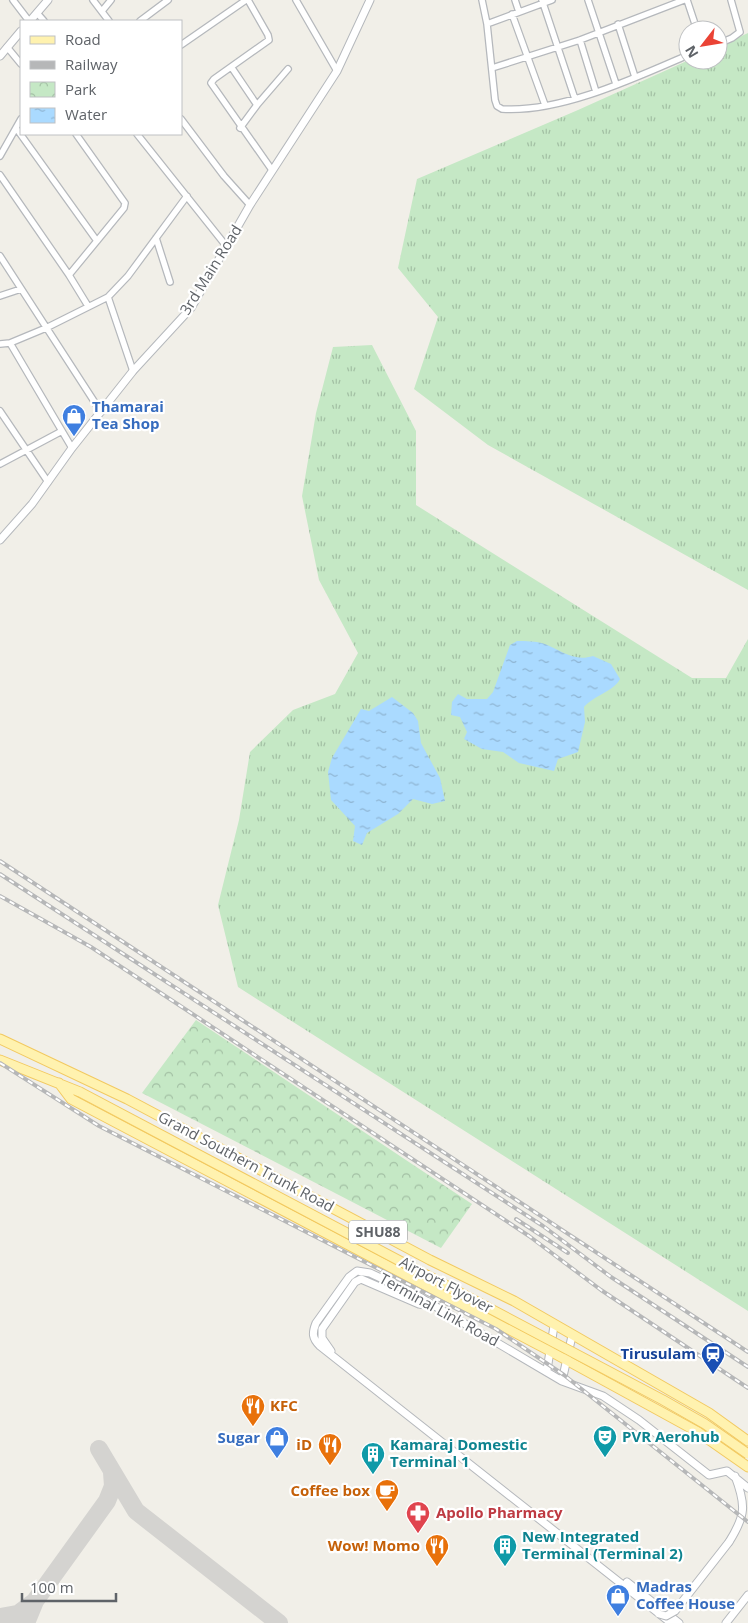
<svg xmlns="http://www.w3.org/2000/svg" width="748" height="1623" font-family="'Open Sans',sans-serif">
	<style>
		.grass { fill: url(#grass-tufts) }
		.park { fill: url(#park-crowns) }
		.water { fill: url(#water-ripples) }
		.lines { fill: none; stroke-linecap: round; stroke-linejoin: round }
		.taxiway { stroke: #d4d3d0; stroke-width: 18 }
		.minor-casing { stroke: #b5b8bc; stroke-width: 8 }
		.tertiary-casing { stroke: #b5b8bc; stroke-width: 9 }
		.primary-casing { stroke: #f2c960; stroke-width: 11 }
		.minor { stroke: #fff; stroke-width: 5.5 }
		.tertiary { stroke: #fff; stroke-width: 7 }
		.primary { stroke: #fff2af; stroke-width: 9 }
		.rail-casing { stroke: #b6b7b8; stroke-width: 4 }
		.rail { stroke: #fff; stroke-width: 2; stroke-dasharray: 5.5; stroke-linecap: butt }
		.tertiary-bridge-casing { stroke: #b5b8bc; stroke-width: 9; stroke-linecap: butt }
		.primary-bridge-casing { stroke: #f2c960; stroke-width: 11; stroke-linecap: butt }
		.tertiary-bridge { stroke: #fff; stroke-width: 7 }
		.primary-bridge { stroke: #fff2af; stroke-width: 9 }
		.labels { text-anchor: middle; stroke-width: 4.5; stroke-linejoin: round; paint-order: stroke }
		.shield { fill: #fff; stroke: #8f9295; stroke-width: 1 }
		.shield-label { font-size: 14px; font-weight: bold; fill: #5f6368 }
		.street-label { font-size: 15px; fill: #5f6368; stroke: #fff }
		.shop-label { font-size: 15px; font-weight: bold; fill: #366cbe; stroke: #fff; text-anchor: start }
		.transit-label { font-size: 15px; font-weight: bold; fill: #164399; stroke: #fff; text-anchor: end }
		.food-label { font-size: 15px; font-weight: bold; fill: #c56008; stroke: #fff; text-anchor: end }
		.culture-label { font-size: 15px; font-weight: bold; fill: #0d838f; stroke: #fff; text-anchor: start }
		.health-label { font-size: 15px; font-weight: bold; fill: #be3a42; stroke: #fff; text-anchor: start }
	</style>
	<defs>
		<pattern id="grass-tufts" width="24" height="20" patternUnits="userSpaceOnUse" patternTransform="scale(1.25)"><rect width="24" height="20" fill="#c5e8c5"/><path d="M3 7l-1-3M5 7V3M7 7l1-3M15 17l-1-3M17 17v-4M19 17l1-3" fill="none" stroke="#a3c0a4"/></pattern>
		<pattern id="park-crowns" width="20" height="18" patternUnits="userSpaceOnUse" patternTransform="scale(1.25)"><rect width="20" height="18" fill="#c5e8c5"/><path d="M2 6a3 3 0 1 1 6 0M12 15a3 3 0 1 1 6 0" fill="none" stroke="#a3c0a4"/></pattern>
		<pattern id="water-ripples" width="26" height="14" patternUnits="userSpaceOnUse" patternTransform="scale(1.25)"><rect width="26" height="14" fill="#aadaff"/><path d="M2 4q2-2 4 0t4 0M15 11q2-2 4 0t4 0" fill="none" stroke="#8eb4d2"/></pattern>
	</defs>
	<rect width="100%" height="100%" fill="#f1efe8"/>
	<path class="grass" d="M748,33v557l-260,-145 -74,-56 24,-72 -40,-49 19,-89 161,-69 111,-50h29v-13z
		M372,345l44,86v74l276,173h34l22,-39v672l-510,-324 -20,-82 21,-85 11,-68 43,-42 42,-16 23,-41 -39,-73 -17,-84 14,-83 17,-66z"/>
	<path class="park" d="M196,1020l276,184 -31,44 -299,-155z"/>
	<path class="water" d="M517,641c9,0 19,0 28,3 17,7 29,18 48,12l18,8 9,15c-6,12 -25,16 -36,28l1,15 -7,30 -20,7 -4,12 -35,-8 -16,-11 -21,-3 -18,-10 3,-7 -7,-15 -9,-2 1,-13 6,-8 9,5h20l6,-7 17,-47z
		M392,697l21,16 5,8 3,22 19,35 5,23 -13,3 -19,-5 -15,15 -31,19 -5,12 -9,-4 2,-15 -24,-26 -3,-28 4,-14 29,-49 8,2z"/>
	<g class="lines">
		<path class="taxiway" d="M99,1449l37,62 143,112
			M0,1617l18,-3 16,-12
			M26,1623l9,-22 72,-100 6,-15 -1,-14"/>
		<g class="minor-casing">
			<path id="minor" d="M13,0l16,21
				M93,0l16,21
				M248,0l20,35 1,5 -55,39 -3,4 61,87
				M296,0l41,71
				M482,0l5,24 8,76 2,6 5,3c58,4 133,-31 186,-54
				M515,0l4,12
				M542,0l33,99
				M588,0l28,84
				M687,0l10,30
				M102,11l9,-11
				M37,13l7,8
				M512,14l33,91
				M140,21l28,-21
				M487,24l65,-24
				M618,24l17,53
				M580,40l16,52
				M718,44l14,-6 8,-6 -9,-32
				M181,45l65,-45
				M7,47l14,17
				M232,68l25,37 -17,23
				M492,68l88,-28 104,-40
				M257,105l31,-36
				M181,119l43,57 26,29
				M16,128l81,113
				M137,134l90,113
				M0,156l21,-37
				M0,175l69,100 19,31
				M156,238l14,44
				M0,256l101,156
				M69,275l55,-67 1,-5 -49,-69
				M0,296l21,-7
				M108,297l25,74
				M10,343l62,105
				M0,344l10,-1 36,-15 62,-31 20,-21 59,-80
				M0,411l48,71
				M0,464l62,-33"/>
		</g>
		<g class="tertiary-casing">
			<path id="tertiary" d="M30,21l18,-21
				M0,56l21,-25
				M0,540l32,-36 40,-56 61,-77 58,-63 59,-103 87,-134 33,-71
				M331,1351l-9,-13v-9l33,-47 6,-3 58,25 12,2
				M547,1370l7,-44
				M562,1381l10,-45
				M729,1542c17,-27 17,-37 6,-66
				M627,1582l52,41
				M671,1623l-351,-277c-8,-8 -8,-13 -4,-23l33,-46 8,-6 13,2 41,19 151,89 41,15 36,24 70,55 18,-4 21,17
				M726,1623l22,-28"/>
		</g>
		<g class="primary-casing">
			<path id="primary" d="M0,1039l127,60 303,161 84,41 195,112 39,28
				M0,1060l80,32
				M59,1083l12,16 479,252 148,81 50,35"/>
		</g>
		<use href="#minor" class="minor"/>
		<use href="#tertiary" class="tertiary"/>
		<use href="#primary" class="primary"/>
		<g class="rail-casing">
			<path id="rail" d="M0,861l748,491
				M0,874l543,352 68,51 137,90
				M0,896l91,51 438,289 72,54 147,98
				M0,1063l99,63 397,203 68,46 184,147
				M516,1219l52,34"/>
		</g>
		<use href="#rail" class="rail"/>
		<g class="tertiary-bridge-casing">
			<path id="tertiary-bridge" d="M659,1614l7,2 9,-5 54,-69"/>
		</g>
		<g class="primary-bridge-casing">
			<path id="primary-bridge" d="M80,1092l583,308 42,24 43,30"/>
		</g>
		<use href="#tertiary-bridge" class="tertiary-bridge"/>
		<use href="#primary-bridge" class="primary-bridge"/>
	</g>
	<defs>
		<g id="shop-pin" transform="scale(1.25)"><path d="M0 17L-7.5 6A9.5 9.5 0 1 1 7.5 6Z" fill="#3f7fe0" stroke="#fff"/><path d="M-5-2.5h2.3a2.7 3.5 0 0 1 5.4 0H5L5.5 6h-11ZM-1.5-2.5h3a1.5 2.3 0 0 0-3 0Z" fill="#fff"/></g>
		<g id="station-pin" transform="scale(1.25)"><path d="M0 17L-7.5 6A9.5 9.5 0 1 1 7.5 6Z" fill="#1a4fb4" stroke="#fff"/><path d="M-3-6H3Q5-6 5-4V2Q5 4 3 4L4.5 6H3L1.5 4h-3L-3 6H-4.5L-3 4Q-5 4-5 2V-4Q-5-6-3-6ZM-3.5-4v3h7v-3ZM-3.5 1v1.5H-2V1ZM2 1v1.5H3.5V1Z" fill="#fff"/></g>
		<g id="restaurant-pin" transform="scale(1.25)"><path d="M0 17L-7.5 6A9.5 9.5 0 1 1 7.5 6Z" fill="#e8710a" stroke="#fff"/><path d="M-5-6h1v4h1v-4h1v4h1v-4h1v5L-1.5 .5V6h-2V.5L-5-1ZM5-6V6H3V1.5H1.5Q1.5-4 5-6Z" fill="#fff"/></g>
		<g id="theatre-pin" transform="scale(1.25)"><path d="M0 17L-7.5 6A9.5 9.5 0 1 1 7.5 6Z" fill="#0f9aa8" stroke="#fff"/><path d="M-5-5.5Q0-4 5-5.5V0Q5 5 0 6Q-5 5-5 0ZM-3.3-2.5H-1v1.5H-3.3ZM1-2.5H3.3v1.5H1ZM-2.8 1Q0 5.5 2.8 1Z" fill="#fff"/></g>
		<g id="building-pin" transform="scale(1.25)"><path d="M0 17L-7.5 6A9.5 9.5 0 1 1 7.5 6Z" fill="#0f9aa8" stroke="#fff"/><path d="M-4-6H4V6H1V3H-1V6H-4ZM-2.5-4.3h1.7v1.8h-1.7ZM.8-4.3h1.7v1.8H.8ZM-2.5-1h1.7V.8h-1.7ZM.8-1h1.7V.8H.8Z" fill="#fff"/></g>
		<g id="cafe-pin" transform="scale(1.25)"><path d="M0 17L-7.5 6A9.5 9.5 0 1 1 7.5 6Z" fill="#e8710a" stroke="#fff"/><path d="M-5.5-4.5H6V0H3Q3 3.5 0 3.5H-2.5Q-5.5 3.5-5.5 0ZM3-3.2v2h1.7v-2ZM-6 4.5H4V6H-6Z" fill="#fff"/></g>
		<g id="pharmacy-pin" transform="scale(1.25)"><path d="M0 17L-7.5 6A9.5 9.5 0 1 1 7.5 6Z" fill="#e0444e" stroke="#fff"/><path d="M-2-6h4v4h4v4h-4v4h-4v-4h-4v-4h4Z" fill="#fff"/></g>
	</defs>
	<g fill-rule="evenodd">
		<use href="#shop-pin" x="74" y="416"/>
		<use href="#station-pin" x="713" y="1354"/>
		<use href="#restaurant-pin" x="253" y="1406"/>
		<use href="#theatre-pin" x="605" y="1437"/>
		<use href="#shop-pin" x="277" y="1438"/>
		<use href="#restaurant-pin" x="330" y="1445"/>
		<use href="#building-pin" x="373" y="1454"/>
		<use href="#cafe-pin" x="387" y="1491"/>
		<use href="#pharmacy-pin" x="418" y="1513"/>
		<use href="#restaurant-pin" x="437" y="1546"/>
		<use href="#building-pin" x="505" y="1546"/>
		<use href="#shop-pin" x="618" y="1596"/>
	</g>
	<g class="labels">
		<rect class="shield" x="349" y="1220.5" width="58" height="23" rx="4"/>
		<g class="shield-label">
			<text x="378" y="1237">SHU88</text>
		</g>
		<g class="street-label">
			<text transform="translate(211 270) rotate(-58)" y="5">3rd Main Road</text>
			<text transform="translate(246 1162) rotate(28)" y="5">Grand Southern Trunk Road</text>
			<text transform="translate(446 1285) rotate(28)" y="5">Airport Flyover</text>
			<text transform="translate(439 1310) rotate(29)" y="5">Terminal Link Road</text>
		</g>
		<g class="shop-label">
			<text x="92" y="412">Thamarai<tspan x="92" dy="17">Tea Shop</tspan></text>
			<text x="260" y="1443" text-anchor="end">Sugar</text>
			<text x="636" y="1592">Madras<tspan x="636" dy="17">Coffee House</tspan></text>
		</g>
		<g class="transit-label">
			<text x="696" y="1359">Tirusulam</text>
		</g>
		<g class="food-label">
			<text x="270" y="1411" text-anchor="start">KFC</text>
			<text x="312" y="1450">iD</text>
			<text x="370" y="1496">Coffee box</text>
			<text x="420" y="1551">Wow! Momo</text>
		</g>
		<g class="culture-label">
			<text x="622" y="1442">PVR Aerohub</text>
			<text x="390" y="1450">Kamaraj Domestic<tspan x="390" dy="17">Terminal 1</tspan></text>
			<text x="522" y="1542">New Integrated<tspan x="522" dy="17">Terminal (Terminal 2)</tspan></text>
		</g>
		<g class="health-label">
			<text x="436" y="1518">Apollo Pharmacy</text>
		</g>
	</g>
	<rect x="20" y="20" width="162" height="115" fill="#ffffff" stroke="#bfc1c3"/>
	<rect x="30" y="36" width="25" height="8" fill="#fff2af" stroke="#bfc1c3"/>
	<text x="65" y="45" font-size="15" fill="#5f6368">Road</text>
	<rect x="30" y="61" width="25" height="8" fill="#b6b7b8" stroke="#bfc1c3"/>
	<text x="65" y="70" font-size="15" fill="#5f6368">Railway</text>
	<rect x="30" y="82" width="25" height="15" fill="url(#park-crowns)" stroke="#bfc1c3"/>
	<text x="65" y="95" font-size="15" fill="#5f6368">Park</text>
	<rect x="30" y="108" width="25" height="15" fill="url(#water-ripples)" stroke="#bfc1c3"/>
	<text x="65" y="120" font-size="15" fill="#5f6368">Water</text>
	<g transform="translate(703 45) rotate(239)"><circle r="24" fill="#ffffff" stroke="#bfc1c3"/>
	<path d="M0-4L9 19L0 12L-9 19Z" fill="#ea4335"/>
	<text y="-8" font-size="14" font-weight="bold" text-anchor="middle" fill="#5f6368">N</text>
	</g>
	<path d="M22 1593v8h94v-8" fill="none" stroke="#5f6368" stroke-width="2.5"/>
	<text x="30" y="1593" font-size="15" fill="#5f6368" stroke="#ffffff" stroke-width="4" paint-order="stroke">100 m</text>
</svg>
